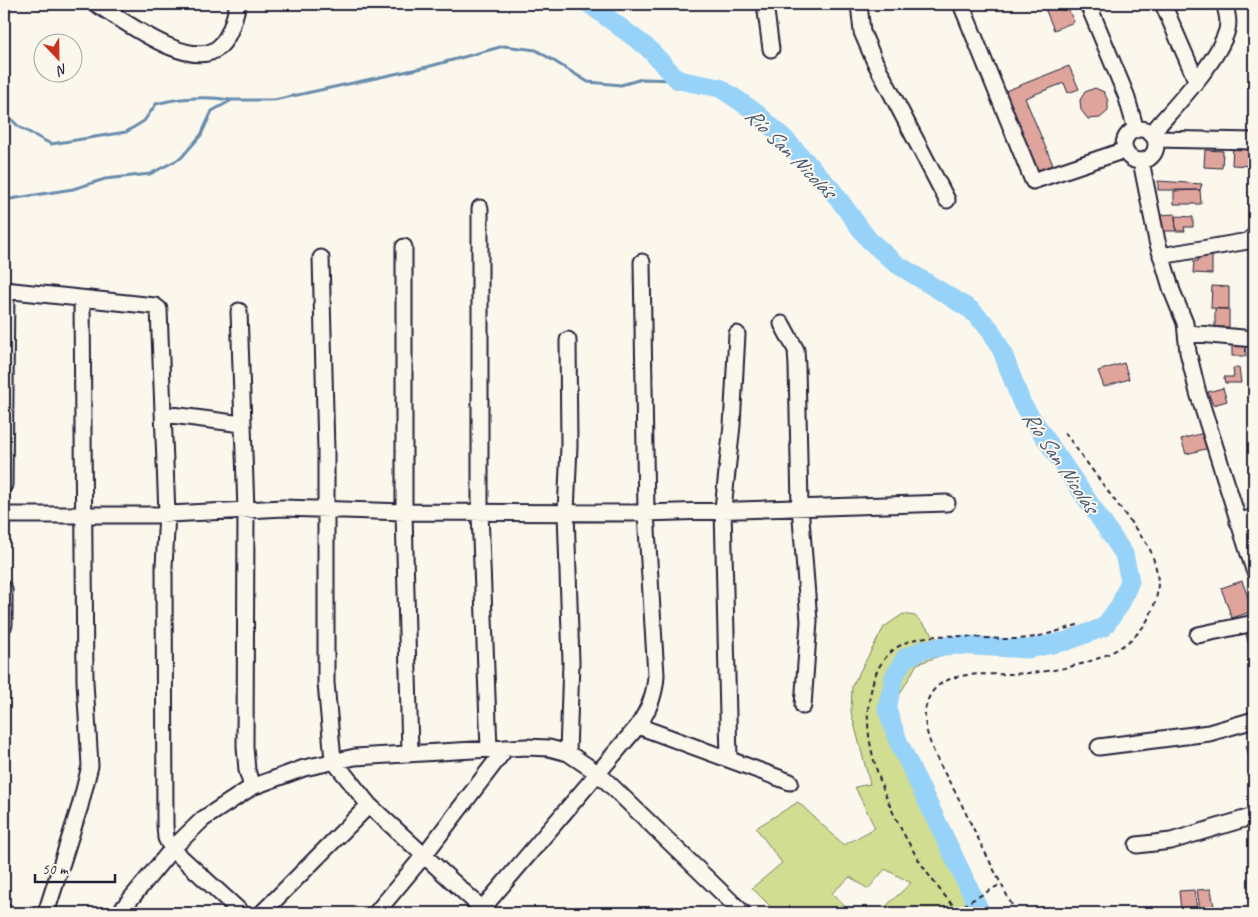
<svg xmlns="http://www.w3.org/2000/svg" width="1258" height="917" font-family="Caveat,sans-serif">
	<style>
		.green { fill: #d1dd90; stroke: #7a8066 }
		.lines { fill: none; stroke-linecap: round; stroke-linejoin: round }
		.stream { stroke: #688cac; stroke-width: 3 }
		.river { stroke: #97d3f8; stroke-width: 19 }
		.building { fill: #dfa59d; stroke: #22223b }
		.minor-casing { stroke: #22223b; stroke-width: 19 }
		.path { stroke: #22223b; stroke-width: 2; stroke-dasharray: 5 4; stroke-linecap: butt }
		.minor { stroke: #fbf7ec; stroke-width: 15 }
		.labels { text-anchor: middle; stroke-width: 4; stroke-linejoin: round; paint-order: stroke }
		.water-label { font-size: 22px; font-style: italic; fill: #455774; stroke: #fbf7ec }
	</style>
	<rect width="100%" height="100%" fill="#fbf7ec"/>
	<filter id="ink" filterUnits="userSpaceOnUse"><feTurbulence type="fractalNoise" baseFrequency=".02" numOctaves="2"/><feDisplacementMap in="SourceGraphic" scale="10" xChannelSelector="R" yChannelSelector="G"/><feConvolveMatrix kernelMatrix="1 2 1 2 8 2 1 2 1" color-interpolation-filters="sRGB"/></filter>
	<g filter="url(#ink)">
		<path class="green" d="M903,614l12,2 36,36 -34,12 -30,53 64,140 30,56h-93l-4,-5 27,-25 -26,-14 -17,20 -18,-12 -18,16 19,20h-74l-25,-25 30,-25 -26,-35 42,-26 46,43 31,-17 -20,-41 15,-3 -19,-72 1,-26 32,-59z"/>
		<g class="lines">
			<path class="stream" d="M4,112l15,15 32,17 75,-12 18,-11 12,-17c26,-7 48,-8 75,-4
				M4,200l69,-11 32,-10 45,-5 31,-16 20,-23 11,-24 20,-11h42l153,-33 77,-21 32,4 52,32 33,3 21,-6 36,1"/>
			<path class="river" d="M589,4l59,44 30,32 42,8 34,23 30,27 48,52 36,49 27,24 76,47 19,19 12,22 20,53 102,150 6,27 -10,24 -16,22 -37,14 -39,8 -73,-4 -30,4 -20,9 -11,19 -7,32 11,32 83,172"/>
		</g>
		<path class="building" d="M1043,4h23l8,18 -20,8z
			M1069,66l10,23 -11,4 -4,-10 -39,15 28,67 -18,6 -32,-79z
			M1095,88l9,4 4,9v10l-8,7 -12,1 -7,-9 -1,-10 5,-8z
			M1233,145l19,1 -1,20 -19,-1z
			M1205,150l18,1 -1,17 -18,-1z
			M1158,181l44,3 -2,6h-42z
			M1200,190l1,14h-27v-13z
			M1175,214l1,17h-15l-2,-16z
			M1175,216l18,1v10h-9l1,4h-9z
			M1198,256h14v18l-19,-1 1,-12h4z
			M1212,286l17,1v22l-18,-1z
			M1215,309h14v18h-14z
			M1232,343l13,1 1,12h-14z
			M1124,363l5,16 -25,8 -6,-16z
			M1233,368h6l2,15h-16l-1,-6h10z
			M1223,388l4,13 -14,4 -5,-13z
			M1204,433l5,15 -23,6 -5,-15z
			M1242,581l11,30 -21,7 -11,-30z
			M1254,631v33l-8,-30z
			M1254,743v28l-8,-25z
			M1211,889l3,18 -14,2 -3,-19z
			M1194,890l3,18 -16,2 -2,-19z"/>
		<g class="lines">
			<g class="minor-casing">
				<path id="minor" d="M96,4c26,15 97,70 124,42 11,-11 14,-28 18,-42
					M765,4l6,45
					M859,4l3,28 12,28 73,140
					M961,4l72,177 92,-31
					M1088,4l38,91 10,35
					M1163,4l33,76
					M1124 145a16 16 0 1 1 32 0a16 16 0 1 1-32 0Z
					M1151,134c22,-26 67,-72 76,-104 2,-8 0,-18 -3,-26
					M1155,139l99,2
					M1141,161l16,80 15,50 13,32 3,29 10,41 56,177
					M480,208v304l9,237
					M404,247v265l6,242
					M1161,256l87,-15 6,-5
					M321,258l5,192v233l7,77 36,45 118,108
					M4,290l151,16 4,3 8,205 -3,52 1,259 1,13 6,11 70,64
					M239,311l7,199 -1,237 2,23 5,17
					M782,324l14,26 1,16 3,140 9,115 -6,85
					M1188,333l66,6
					M164,414l78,10
					M4,485l2,-195
					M4,515h146l134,-7 120,4 242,1 301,-10
					M1238,522l16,-5
					M4,589v36
					M1198,635l56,-12
					M638,726l152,56
					M1099,747l110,-14 45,-13
					M568,753l3,-91 -5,-150 3,-66 -1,-106
					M729,759l-6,-250 9,-84 5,-91
					M1137,845l34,-4 83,-25
					M482,909l156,-183c11,-17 17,-31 18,-51l-10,-162 -4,-251
					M4,911l3,2
					M46,913l34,-107 10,-40 -5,-84 -3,-382
					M119,913l53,-64 31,-30 49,-32 52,-19 51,-11 171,-10 23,1 19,5 31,21 144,139
					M262,913l107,-108
					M376,913l49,-59 81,-106"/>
			</g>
			<path class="path" d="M959,911c-42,-40 -91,-133 -91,-191 -1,-12 2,-23 4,-34 5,-23 20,-41 44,-47 32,-8 66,1 98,0 23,0 44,-8 66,-15
				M957,913l10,-10 34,-19
				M1016,913c-19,-37 -38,-74 -56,-112 -13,-25 -36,-58 -35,-87 1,-17 9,-29 25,-35 19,-7 40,-4 60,-5 44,-1 115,-12 138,-55 14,-27 12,-45 1,-72l-84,-114"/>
			<use href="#minor" class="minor"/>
		</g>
	</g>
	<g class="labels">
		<g class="water-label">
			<text transform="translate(791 152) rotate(45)" y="8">Río San Nicolás</text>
			<text transform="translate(1061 461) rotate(56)" y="8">Río San Nicolás</text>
		</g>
	</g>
	<rect width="1258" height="917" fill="none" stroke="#fbf7ec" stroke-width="20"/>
	<rect x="10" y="10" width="1238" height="897" fill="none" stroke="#22223b" stroke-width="2" filter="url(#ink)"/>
	<g transform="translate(58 58) rotate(158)"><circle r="24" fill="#fbf7ec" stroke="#a4a2a5"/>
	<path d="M0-4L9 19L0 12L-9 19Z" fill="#c8321e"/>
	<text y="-8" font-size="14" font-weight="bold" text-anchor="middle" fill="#22223b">N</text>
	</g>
	<path d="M35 874v8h80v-8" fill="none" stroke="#22223b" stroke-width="2.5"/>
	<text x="42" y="874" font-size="15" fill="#22223b" stroke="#fbf7ec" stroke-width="4" paint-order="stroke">50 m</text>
</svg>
